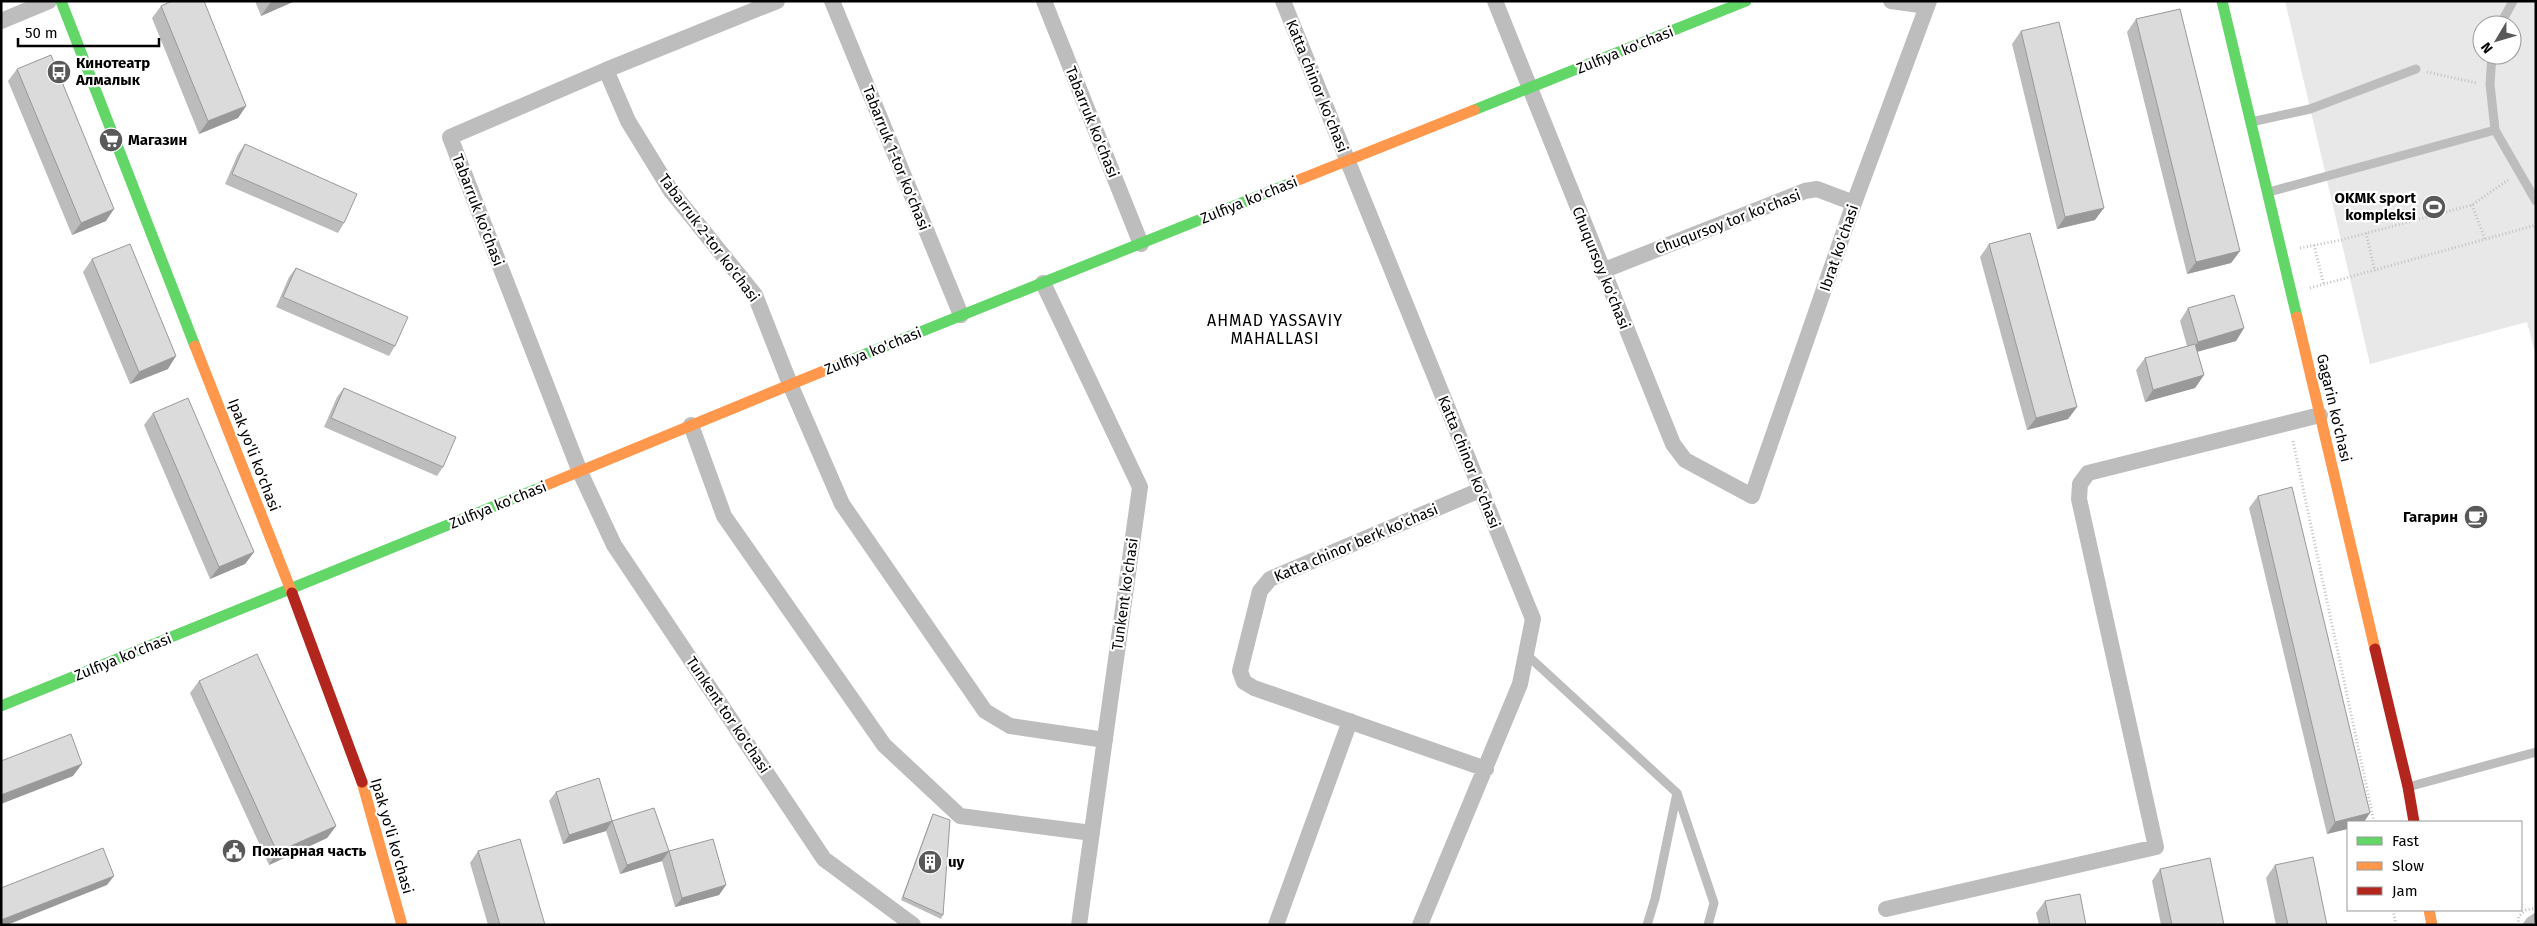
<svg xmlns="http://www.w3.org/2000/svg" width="2537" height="926" font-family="'Fira Sans',sans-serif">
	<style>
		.green { fill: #e8e8e8; fill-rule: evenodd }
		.water { fill: #bababa }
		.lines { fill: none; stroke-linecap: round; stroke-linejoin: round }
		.path { stroke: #c2c2c2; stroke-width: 3; stroke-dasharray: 1 2.5; stroke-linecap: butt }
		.lane { stroke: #bdbdbd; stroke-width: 9 }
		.street { stroke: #bdbdbd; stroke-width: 16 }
		.fast { stroke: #63d668; stroke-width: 11 }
		.slow { stroke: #ff974d; stroke-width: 11 }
		.jam { stroke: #b3261e; stroke-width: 11 }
		.wall { fill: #bcbcbc }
		.shaded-wall { fill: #999 }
		.building { fill: #dbdbdb; stroke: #999 }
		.labels { text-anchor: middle; stroke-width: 4.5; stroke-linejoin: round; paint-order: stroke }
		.street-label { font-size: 15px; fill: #000; stroke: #fff }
		.poi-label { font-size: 15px; font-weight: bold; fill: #000; stroke: #fff; text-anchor: start }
		.neighbourhood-label { font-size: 16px; letter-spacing: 1px; fill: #000; stroke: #fff }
	</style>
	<rect width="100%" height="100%" fill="#fff"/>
	<path class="green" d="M2285,1h251v356l-9,-35 -157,42zM2482,25h30v30h-30z"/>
	<path class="water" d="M2536,912v9l-4,4h-10l5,-7z"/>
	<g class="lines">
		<path class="path" d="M2427,72l50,11
			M2472,205l13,34
			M2366,233l9,38
			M2314,245l10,40
			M2300,248l41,-8 131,-35 36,-25
			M2310,288l226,-63
			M2293,441l81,381
			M2393,910l3,15
			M2518,925l1,-9 7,-6 10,-2"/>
		<path class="lane" d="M2500,25l13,-24
			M2492,55l-2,29 5,46 41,71
			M2251,122l59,-13 106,-40
			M2269,192l226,-62
			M1526,654l151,139 37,110 -6,22
			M2408,787l128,-35
			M1647,925l8,-26 22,-106"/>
		<path class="street" d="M777,1l-171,69 -156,67 130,335 34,73 210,314 89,66
			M832,1l129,314
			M1044,1l97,243
			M1283,1l250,618 -13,65 -100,241
			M1495,1l178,443 12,16 67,36 102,-293 75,-202
			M1891,1l36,5
			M1,21l48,-20
			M606,70l22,51 43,70 84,104 35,89 52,120 143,207 25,15 95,14
			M1602,271l203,-80 12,-2 37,14
			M1043,283l97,204 -61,438
			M691,425l33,91 160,229 76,71 132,17
			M1480,490l-210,89 -10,12 -20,80 4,11 10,6 232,81
			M1886,909l270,-62 -77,-348 1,-15 8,-11 232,-58
			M1276,925l74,-204"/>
		<path class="fast" d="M61,1l134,345
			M2222,1l75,316
			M1474,110l272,-109
			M843,363l448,-180
			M1,706l543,-220"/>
		<path class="slow" d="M1291,183l183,-73
			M2297,317l78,332
			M195,346l97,247
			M544,486l299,-123
			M362,782l40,143
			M2429,910l3,15"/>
		<path class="jam" d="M292,593l70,189
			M2375,649l33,138 6,35"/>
	</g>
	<path class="wall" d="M255,1h40l-34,15z
		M161,6l85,100 -8,12 -39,16 -47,-116z
		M2136,19l104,232 -9,12 -44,11 -60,-242z
		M2021,31l74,189 -38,9 -45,-185z
		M17,69l89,152 -34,14 -64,-154z
		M245,144l99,79 -6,10 -113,-49 13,-30z
		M1989,244l88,163 -9,12 -41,11 -47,-173z
		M92,259l76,110 -38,15 -47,-112z
		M296,268l99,78 -6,10 -113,-49 13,-30z
		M2188,308l56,20 -8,13 -39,11 7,23 -9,13 -50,14 -9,-32 9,-12 42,-12 -7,-25z
		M344,388l99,79 -6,9 -113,-49 13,-30z
		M153,413l101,139 -9,12 -35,15 -66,-154z
		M2258,496l112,317 -43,21 -78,-326z
		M199,681l137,145 -9,12 -58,27 -79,-172z
		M556,792l113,59 57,34 -7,10 -44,12 -13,-46 -42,13 -14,-43 -43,13 -14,-43z
		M933,814l10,101 -2,4 -40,-19 30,-82z
		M478,851l67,74h-57l-18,-62z
		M2275,865l52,60h-51l-10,-47z
		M2160,869l64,56h-63l-9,-44z
		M2045,901l41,24h-47l-3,-12z"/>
	<path class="shaded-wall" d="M274,1h21l-34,15 9,-13z
		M246,106l-8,12 -39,16 9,-13z
		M2104,208l-9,12 -38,9 8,-12z
		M114,209l-8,12 -34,14 9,-12z
		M2240,251l-9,12 -44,11 9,-12z
		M2244,328l-8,13 -47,13 9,-12z
		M176,356l-8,13 -38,15 9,-12z
		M2204,375l-9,13 -50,14 8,-12z
		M2077,407l-9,12 -41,11 9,-12z
		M254,552l-9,12 -35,15 9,-12z
		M82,764l-9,12 -72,28v-9z
		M2370,813l-6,9h-16v7l-21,5 8,-12z
		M612,821l-6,10 -43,13 6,-9z
		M336,826l-9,12 -58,27 8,-13z
		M669,851l-7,10 -42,13 7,-9z
		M114,876l-7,9 -100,40h-6v-5z
		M726,885l-7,10 -44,12 7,-9z"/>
	<path class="building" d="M172,1h32l42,105 -38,15 -47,-115z
		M2180,9l60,242 -44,11 -60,-243z
		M2059,22l45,186 -39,9 -44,-186z
		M51,55l63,154 -33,14 -64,-154z
		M245,144l112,50 -13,29 -112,-49z
		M2030,233l47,174 -41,11 -47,-174z
		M130,244l46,112 -37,16 -47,-113z
		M296,268l112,49 -13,29 -112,-49z
		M2234,295l10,33 -46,14 -10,-34z
		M2195,344l9,31 -51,15 -8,-32z
		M344,388l112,49 -13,30 -112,-49z
		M188,398l66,154 -35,15 -66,-154z
		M2292,487l78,326 -35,9 -77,-326z
		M257,654l79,172 -59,26 -78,-171z
		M71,734l11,30 -81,31v-34z
		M599,778l13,43 -43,14 -13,-43z
		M654,808l15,43 -42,14 -15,-44z
		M933,814l17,6 -7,95 -40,-18z
		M520,839l25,86h-45l-22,-74z
		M713,839l13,46 -44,13 -13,-47z
		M103,848l11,28 -113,44v-32z
		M2313,857l14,68h-39l-13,-60z
		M2210,858l14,67h-52l-12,-56z
		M2080,894l6,31h-36l-5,-24z"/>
	<defs>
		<g id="bus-disc" transform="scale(1.25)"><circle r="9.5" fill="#595959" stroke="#fff"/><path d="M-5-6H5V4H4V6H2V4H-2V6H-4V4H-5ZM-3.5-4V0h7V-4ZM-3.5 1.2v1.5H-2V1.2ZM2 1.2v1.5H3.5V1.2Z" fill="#fff"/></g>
		<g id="supermarket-disc" transform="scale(1.25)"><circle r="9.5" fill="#595959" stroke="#fff"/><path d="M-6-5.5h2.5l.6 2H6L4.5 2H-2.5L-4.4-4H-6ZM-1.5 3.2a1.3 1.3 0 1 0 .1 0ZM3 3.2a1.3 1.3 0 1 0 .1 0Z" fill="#fff"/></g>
		<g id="stadium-disc" transform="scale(1.25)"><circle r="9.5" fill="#595959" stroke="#fff"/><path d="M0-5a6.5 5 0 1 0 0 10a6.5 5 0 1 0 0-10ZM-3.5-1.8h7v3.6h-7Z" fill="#fff"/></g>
		<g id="cafe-disc" transform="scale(1.25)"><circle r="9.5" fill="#595959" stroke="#fff"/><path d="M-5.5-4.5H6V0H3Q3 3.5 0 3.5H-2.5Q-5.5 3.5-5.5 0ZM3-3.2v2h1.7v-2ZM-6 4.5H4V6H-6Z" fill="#fff"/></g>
		<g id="civic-disc" transform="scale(1.25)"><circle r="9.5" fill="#595959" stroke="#fff"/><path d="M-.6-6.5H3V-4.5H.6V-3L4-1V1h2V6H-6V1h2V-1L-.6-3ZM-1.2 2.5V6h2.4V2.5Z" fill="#fff"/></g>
		<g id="building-disc" transform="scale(1.25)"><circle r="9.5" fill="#595959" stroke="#fff"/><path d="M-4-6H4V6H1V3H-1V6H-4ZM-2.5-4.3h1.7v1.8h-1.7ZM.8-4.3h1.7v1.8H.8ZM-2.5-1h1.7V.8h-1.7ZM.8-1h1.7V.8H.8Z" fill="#fff"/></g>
	</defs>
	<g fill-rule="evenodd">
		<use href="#bus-disc" x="59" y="72"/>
		<use href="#supermarket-disc" x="111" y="140"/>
		<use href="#stadium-disc" x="2434" y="207"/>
		<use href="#cafe-disc" x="2476" y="517"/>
		<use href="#civic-disc" x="234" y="851"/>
		<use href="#building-disc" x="930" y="862"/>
	</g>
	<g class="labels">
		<g class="street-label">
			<text transform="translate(1625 50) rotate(-22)" y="5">Zulfiya ko'chasi</text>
			<text transform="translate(1317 86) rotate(68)" y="5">Katta chinor ko'chasi</text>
			<text transform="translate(1092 122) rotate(68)" y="5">Tabarruk ko'chasi</text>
			<text transform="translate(896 158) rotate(68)" y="5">Tabarruk 1-tor ko'chasi</text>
			<text transform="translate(1249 200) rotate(-22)" y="5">Zulfiya ko'chasi</text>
			<text transform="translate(478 210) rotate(69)" y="5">Tabarruk ko'chasi</text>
			<text transform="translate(1728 222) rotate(-21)" y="5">Chuqursoy tor ko'chasi</text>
			<text transform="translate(709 238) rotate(53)" y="5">Tabarruk 2-tor ko'chasi</text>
			<text transform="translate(1839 248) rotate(-71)" y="5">Ibrat ko'chasi</text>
			<text transform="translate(1601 268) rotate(68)" y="5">Chuqursoy ko'chasi</text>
			<text transform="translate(873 351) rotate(-22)" y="5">Zulfiya ko'chasi</text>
			<text transform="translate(2334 408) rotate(77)" y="5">Gagarin ko'chasi</text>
			<text transform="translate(254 455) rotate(69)" y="5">Ipak yo'li ko'chasi</text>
			<text transform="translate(1469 462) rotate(68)" y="5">Katta chinor ko'chasi</text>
			<text transform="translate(498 505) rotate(-22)" y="5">Zulfiya ko'chasi</text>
			<text transform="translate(1356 543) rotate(-23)" y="5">Katta chinor berk ko'chasi</text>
			<text transform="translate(1125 594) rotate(-82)" y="5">Tunkent ko'chasi</text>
			<text transform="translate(123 657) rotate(-22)" y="5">Zulfiya ko'chasi</text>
			<text transform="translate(728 715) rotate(56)" y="5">Tunkent tor ko'chasi</text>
			<text transform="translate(392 836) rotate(74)" y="5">Ipak yo'li ko'chasi</text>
		</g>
		<g class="poi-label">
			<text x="76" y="68">Кинотеатр<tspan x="76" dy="17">Алмалык</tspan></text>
			<text x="128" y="145">Магазин</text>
			<text x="2416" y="203" text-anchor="end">OKMK sport<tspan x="2416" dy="17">kompleksi</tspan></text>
			<text x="2458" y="522" text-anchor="end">Гагарин</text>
			<text x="252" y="856">Пожарная часть</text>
			<text x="948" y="867">uy</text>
		</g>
		<g class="neighbourhood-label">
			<text x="1275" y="326">AHMAD YASSAVIY<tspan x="1275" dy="18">MAHALLASI</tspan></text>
		</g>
	</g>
	<rect width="2537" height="926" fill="none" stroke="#000000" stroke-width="5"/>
	<rect x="2347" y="821" width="175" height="90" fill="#ffffff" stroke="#999999"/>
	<rect x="2357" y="837" width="25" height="8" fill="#63d668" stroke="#999999"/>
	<text x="2392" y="846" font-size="15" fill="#000000">Fast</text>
	<rect x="2357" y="862" width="25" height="8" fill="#ff974d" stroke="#999999"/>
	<text x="2392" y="871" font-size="15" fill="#000000">Slow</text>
	<rect x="2357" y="887" width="25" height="8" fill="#b3261e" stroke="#999999"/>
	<text x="2392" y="896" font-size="15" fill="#000000">Jam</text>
	<g transform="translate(2497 40) rotate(232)"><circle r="24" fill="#ffffff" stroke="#999999"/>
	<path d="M0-4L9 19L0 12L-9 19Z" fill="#595959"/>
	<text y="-8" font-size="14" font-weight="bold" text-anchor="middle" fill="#000000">N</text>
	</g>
	<path d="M18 38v8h141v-8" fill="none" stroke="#000000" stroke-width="2.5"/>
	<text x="25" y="38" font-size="15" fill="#000000" stroke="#ffffff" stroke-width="4" paint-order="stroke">50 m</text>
</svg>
